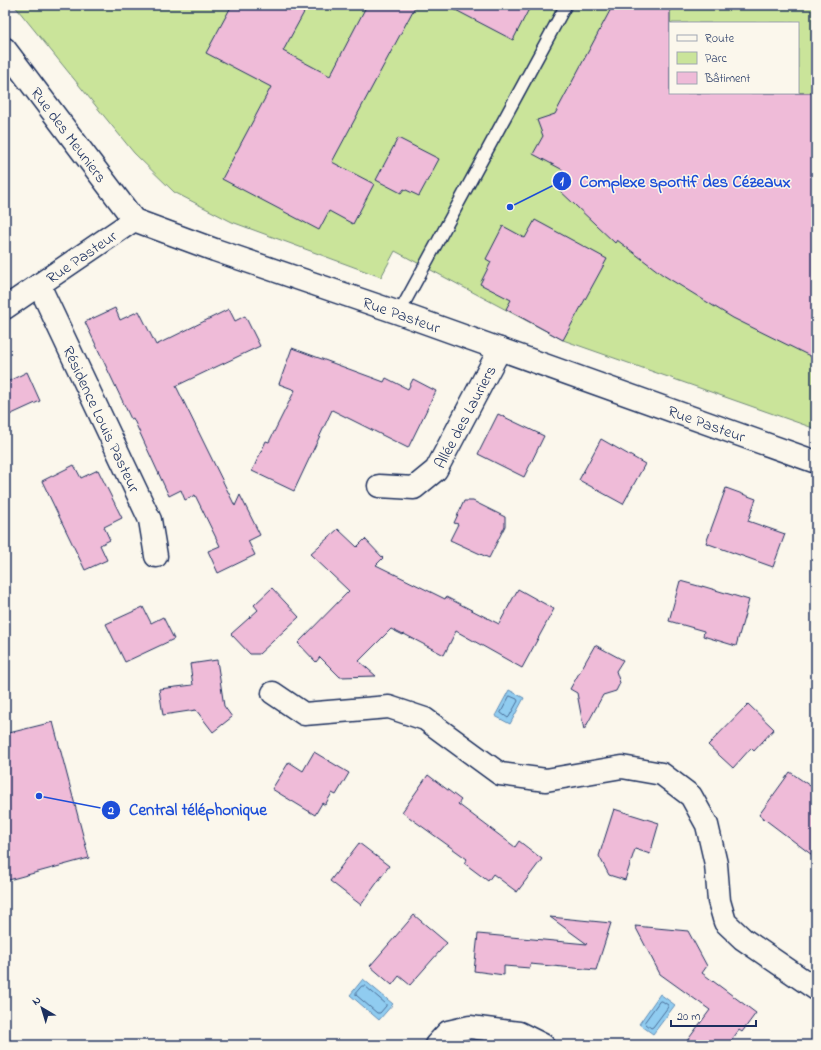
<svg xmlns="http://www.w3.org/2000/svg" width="821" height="1050" font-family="'Indie Flower',sans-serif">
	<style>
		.green { fill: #cae49a; stroke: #728a7c; fill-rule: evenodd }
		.water { fill: #90ccf0; stroke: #618db6 }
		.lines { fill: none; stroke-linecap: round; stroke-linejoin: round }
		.shore { stroke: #4a6e98; stroke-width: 1 }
		.building { fill: #efbbd8; stroke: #1b2f5e }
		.service-casing { stroke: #1b2f5e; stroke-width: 14 }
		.minor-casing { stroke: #1b2f5e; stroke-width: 25 }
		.tertiary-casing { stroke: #1b2f5e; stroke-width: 25 }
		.secondary-casing { stroke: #1b2f5e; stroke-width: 25 }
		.service { stroke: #fbf7ec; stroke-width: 11 }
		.minor { stroke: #fbf7ec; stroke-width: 22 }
		.tertiary { stroke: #fbf7ec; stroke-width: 22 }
		.secondary { stroke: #fbf7ec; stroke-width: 22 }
		.labels { text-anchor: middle; stroke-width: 3; stroke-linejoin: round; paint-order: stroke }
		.street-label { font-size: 16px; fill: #1b2f5e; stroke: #fbf7ec }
		.leader { fill: none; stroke: #1d4ed8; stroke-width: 1.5 }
		.callout-dot { fill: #1d4ed8; stroke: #fbf7ec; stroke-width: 1.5 }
		.mark-label { font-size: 12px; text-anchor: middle; font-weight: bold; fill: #fff }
		.callout-label { font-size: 17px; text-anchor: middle; font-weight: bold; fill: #1d4ed8; stroke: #fbf7ec; stroke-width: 3; stroke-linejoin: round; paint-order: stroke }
	</style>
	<rect width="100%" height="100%" fill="#fbf7ec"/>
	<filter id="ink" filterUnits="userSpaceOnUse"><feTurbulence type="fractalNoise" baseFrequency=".025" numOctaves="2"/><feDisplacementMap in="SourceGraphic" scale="8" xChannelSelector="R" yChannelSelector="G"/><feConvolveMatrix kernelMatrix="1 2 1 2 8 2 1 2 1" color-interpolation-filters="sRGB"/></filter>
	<g filter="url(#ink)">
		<path class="green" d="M14,5h802v424l-253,-89 -168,-89 -14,26 -149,-55 -58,-30 -40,-39zM670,23h128v70h-128z"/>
		<path class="water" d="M509,690l15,8 -14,26 -15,-8z
			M363,979l30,25 -14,16 -29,-25z
			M660,994l15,11 -22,29 -14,-10z"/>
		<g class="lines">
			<path class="shore" d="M510,696l7,3 1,2 -9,16 -1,1 -7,-5z
				M362,986h3l21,18v2l-6,7h-3l-21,-18v-2z
				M660,1001h2l6,4v2l-15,20 -2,1 -5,-4 -1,-2z"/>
		</g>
		<path class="building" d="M232,5h76l-25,46 47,25 37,-71h49l-84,157 42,22 -21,40 -24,-13 -10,19 -97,-51 49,-92 -65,-34z
			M446,5h85l-18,35z
			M613,5h57v88h146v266l-83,-41 -70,-43 -46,-35 -2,3 -60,-57 8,-16 -30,-16 10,-18 -6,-16 18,-6z
			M398,138l41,21 -20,37 -15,-7 -3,4 -25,-13z
			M535,220l72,39 -44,81 -57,-31 5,-9 -31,-16 11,-22 -5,-3 17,-33 22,12z
			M115,308l5,12 19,-9 17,34 73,-36 6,12 10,-5 15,30 -84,40 59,120 5,-11 20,40 -12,6 7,14 -37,18 -10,-22 12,-5 -25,-51 -10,5 -4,-10 -12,6 -36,-78 -2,1 -46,-97z
			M292,348l92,34 2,-4 22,11 5,-10 23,12 -28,57 -76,-38 -38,81 -42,-20 14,-30 3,1 26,-52 -16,-6z
			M27,372l13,29 -35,16v-34z
			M498,414l46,22 -20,41 -46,-23z
			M601,439l44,25 -22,40 -44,-24z
			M74,465l7,13 17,-8 24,48 -18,9 6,13 -10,5 7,15 -22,10 -43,-89z
			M726,488l30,11 -8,22 37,13 -12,33 -67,-24z
			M464,501h9l32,16v9l-16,32 -39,-18 8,-16 -4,-1z
			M338,529l19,18 8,-8 18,19 -7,7 69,34 1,-2 53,27 19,-35 36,20 -32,59 -66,-37 -12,24 -40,-21 -1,1 -12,-6 -32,32 17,15 -36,1 -20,-20 -4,5 -18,-19 51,-52 -39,-37z
			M680,581l22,6v-1l47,14 -13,46 -33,-10 1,-5 -35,-10z
			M272,588l27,29 -40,37h-9l-19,-20 27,-24 -4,-5z
			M143,607l8,16 12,-6 11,22 -49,23 -19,-38z
			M595,645l28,15 -7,11 4,12 -4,8 -13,4 -19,35 -7,-37 -7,-4z
			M217,660l7,46 8,11 -19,15 -17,-22 -33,5 -4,-26 34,-4 -3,-21z
			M748,704l26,25 -20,22 -3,-3 -18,20 -25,-23z
			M53,722l36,136 -84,23v-147z
			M314,752l35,21 -13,22 -4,-2 -7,12 -3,-2 -7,12 -43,-26 17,-27 14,9z
			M790,772l26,18v68l-57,-43z
			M428,775l33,25 -3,4 57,43 4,-6 23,18 -25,33 -24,-18 -5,7 -24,-18 3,-4 -65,-47z
			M614,809l45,14 -9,31 -15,-5 -10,31 -16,-5 -10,-19z
			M359,843l30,23 -28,39 -31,-24z
			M414,915l33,28 -37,42 -11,-9 -7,9 -22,-19z
			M550,917l61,6 -15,47 -66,-6v4l-26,-2v9l-30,-4 4,-37 109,10z
			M635,926l53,5 19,35 -5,7 54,40 -14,19 -3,-2 -11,15h-44l26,-35 -50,-36z"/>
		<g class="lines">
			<g class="service-casing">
				<path id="service" d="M399,313l167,-308"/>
			</g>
			<g class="minor-casing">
				<g id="minor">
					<path id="s1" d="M39,285l111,235 6,36"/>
					<path id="s2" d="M379,486l35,2 22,-18 64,-121"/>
					<path d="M273,693l31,21 85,-7 36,12 75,55 46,6 76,-13 40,7 29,22 16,29 9,39 3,37 6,21 18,17 73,50"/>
					<path d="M436,1045l12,-13 22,-5 49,6 24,12"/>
				</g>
			</g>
			<g class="tertiary-casing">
				<g id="tertiary">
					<path id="s3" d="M5,308l129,-88"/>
				</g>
			</g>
			<g class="secondary-casing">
				<g id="secondary">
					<path id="s4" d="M5,49l129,171 81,30 184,63 417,149"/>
				</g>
			</g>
			<use href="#service" class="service"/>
			<use href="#minor" class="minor"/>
			<use href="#tertiary" class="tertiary"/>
			<use href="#secondary" class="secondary"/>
		</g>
	</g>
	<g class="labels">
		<g class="street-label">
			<text dy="6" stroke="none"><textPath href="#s4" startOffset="107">Rue des Meuniers</textPath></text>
			<text dy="6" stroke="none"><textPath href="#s3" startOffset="92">Rue Pasteur</textPath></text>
			<text dy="6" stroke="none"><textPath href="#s4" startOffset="498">Rue Pasteur</textPath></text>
			<text dy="6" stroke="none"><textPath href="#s2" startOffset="124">Allée des Lauriers</textPath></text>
			<text dy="6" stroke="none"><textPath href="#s1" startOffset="148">Résidence Louis Pasteur</textPath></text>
			<text dy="6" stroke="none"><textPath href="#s4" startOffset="822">Rue Pasteur</textPath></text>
		</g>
	</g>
	<path class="leader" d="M510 207L562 181M39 796L111 810"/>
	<g class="callout-dot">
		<circle cx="510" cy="207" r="4"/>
		<circle cx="39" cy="796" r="4"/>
		<circle cx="562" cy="181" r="10"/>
		<circle cx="111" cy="810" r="10"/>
	</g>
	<g class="mark-label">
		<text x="562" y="185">1</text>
		<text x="111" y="814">2</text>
	</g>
	<g class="callout-label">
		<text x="685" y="187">Complexe sportif des Cézeaux</text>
		<text x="198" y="815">Central téléphonique</text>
	</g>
	<rect width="821" height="1050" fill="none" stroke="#fbf7ec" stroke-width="20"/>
	<rect x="10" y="10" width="801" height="1030" fill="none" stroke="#1b2f5e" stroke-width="1.5" filter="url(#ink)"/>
	<rect x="669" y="22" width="130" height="72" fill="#fbf7ec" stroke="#a1a7b3"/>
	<rect x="677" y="35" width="20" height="6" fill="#fbf7ec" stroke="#a1a7b3"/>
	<text x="705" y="42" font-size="12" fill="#1b2f5e">Route</text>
	<rect x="677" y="52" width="20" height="12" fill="#cae49a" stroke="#a1a7b3"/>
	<text x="705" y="62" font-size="12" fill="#1b2f5e">Parc</text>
	<rect x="677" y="72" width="20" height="12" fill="#efbbd8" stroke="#a1a7b3"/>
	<text x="705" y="82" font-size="12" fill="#1b2f5e">Bâtiment</text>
	<g transform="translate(42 1008) rotate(322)" stroke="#fbf7ec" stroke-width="3" paint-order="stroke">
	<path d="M0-3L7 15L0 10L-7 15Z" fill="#1b2f5e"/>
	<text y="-6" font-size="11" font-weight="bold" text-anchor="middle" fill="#1b2f5e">N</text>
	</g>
	<path d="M671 1020v6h85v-6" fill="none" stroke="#1b2f5e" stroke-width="2"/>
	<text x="677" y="1020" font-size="12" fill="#1b2f5e" stroke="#fbf7ec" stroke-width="3" paint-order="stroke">20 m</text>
</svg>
